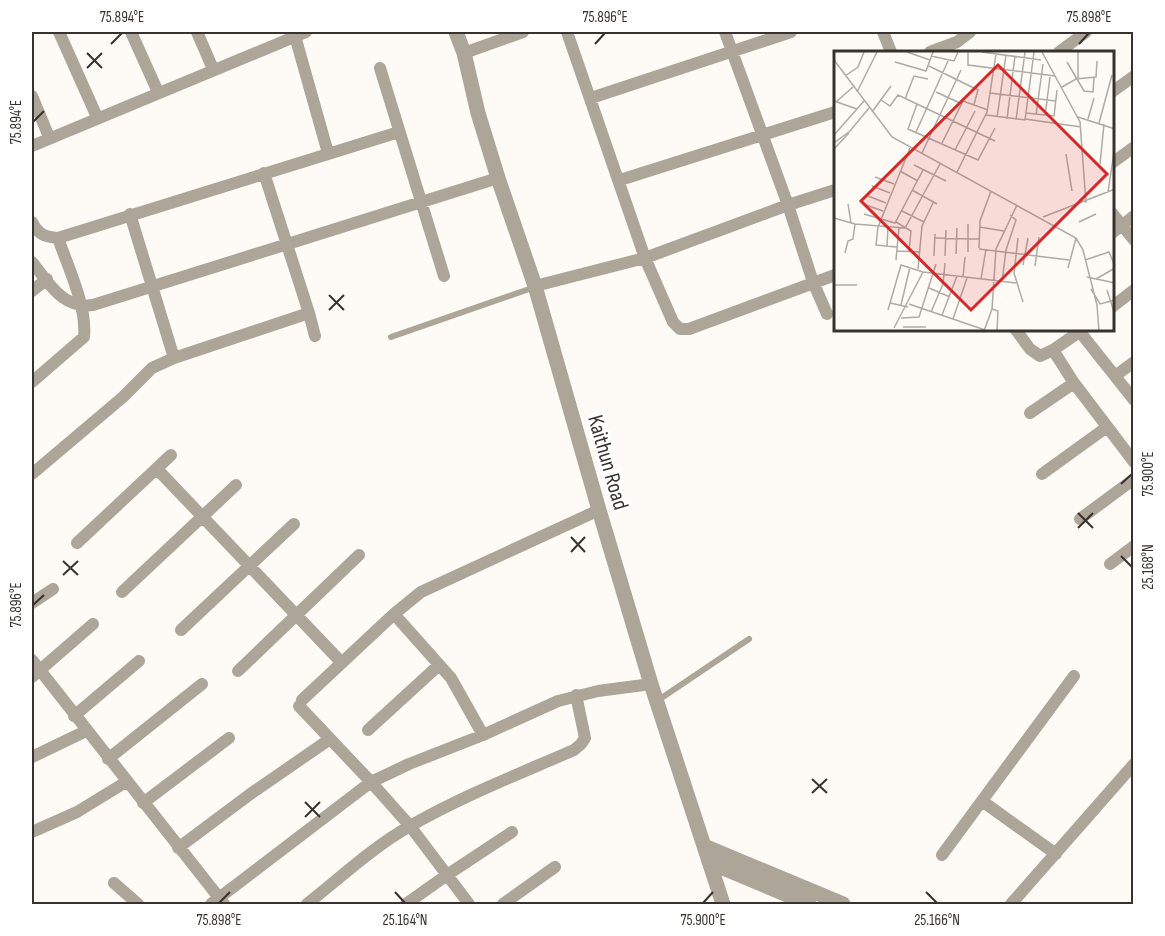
<svg xmlns="http://www.w3.org/2000/svg" width="1165" height="936" font-family="'Sofia Sans Condensed',sans-serif">
	<style>
		.lines { fill: none; stroke-linecap: round; stroke-linejoin: round }
		.service { stroke: #ada598; stroke-width: 6 }
		.minor { stroke: #ada598; stroke-width: 12 }
		.tertiary { stroke: #ada598; stroke-width: 15 }
		.ticks { fill: none; stroke: #37322e; stroke-width: 2 }
		.labels { text-anchor: middle; stroke-width: 6; stroke-linejoin: round; paint-order: stroke }
		.street-label { font-size: 22px; fill: #37322e; stroke: #fff }
		.inset-road { fill: none; stroke: #aeaaa6; stroke-width: 1.5 }
		.view { fill: #d62828; fill-opacity: 0.15; stroke: #d62828; stroke-width: 3 }
		.inset-edge { fill: none; stroke: #37322e; stroke-width: 3 }
		.neatline { fill: none; stroke: #37322e; stroke-width: 2 }
		.ticks-label { font-size: 15px; text-anchor: middle; fill: #37322e }
	</style>
	<rect width="100%" height="100%" fill="#fefaf6"/>
	<g class="lines">
		<path class="service" d="M391,337l144,-50
			M657,701l92,-62"/>
		<path class="minor" d="M59,32l38,85
			M131,32l27,60
			M197,32l16,37
			M567,32l78,226 28,64 7,7h9l146,-54
			M725,32l63,173 25,77 14,32
			M883,32l8,20
			M295,36l33,117
			M930,52l27,-10 13,-10
			M1059,52l27,-20
			M464,53l59,-21
			M380,68l64,208
			M1112,92l22,-16
			M32,96l17,41
			M591,98l200,-66
			M32,146l274,-114
			M1112,163l22,-16
			M264,173l45,140 6,23
			M620,180l215,-68
			M1112,213l22,27
			M130,214l44,144
			M32,222c6,12 12,15 26,16l341,-106
			M1112,233l22,-17
			M32,262c17,21 30,47 61,43l405,-127
			M535,286l110,-28 143,-53 47,-15
			M32,291l15,-12
			M1112,307l22,-17
			M1016,330l14,19 10,7 13,-6 29,-20
			M1080,332l54,68
			M1053,350l21,33 60,79
			M1115,376l19,-14
			M32,382l52,-45c3,-31 -16,-70 -26,-99
			M1030,413l44,-30
			M157,469l185,194
			M32,474l91,-77 29,-29 22,-10 135,-45
			M1042,474l65,-47
			M1080,519l54,-40
			M77,543l94,-88
			M1110,564l24,-18
			M122,592l114,-107
			M32,603l21,-14
			M394,614l57,64 32,57
			M181,630l113,-106
			M32,660l192,244
			M238,671l121,-116
			M32,677l61,-53
			M302,700l92,-86 27,-22 178,-82
			M299,706l72,76 39,44 59,78
			M74,716l65,-55
			M368,730l71,-65
			M32,757l54,-26
			M108,759l94,-75
			M982,801l74,53
			M143,803l86,-65
			M32,832l45,-20 49,-30
			M178,848l71,-53 81,-56
			M942,855l132,-179
			M114,883l24,21
			M211,904l160,-122 38,-18 74,-29 75,-34 40,-10 53,-7
			M307,904c33,-26 66,-57 103,-78 52,-30 109,-52 164,-76l7,-6 4,-6 -9,-43
			M406,904l41,-29 65,-43
			M503,904l52,-37
			M1011,904l123,-140"/>
		<path class="tertiary" d="M456,32l8,21 14,60 20,65 37,108 64,224 52,174 72,220
			M704,846l139,58
			M709,862l100,42"/>
	</g>
	<path class="ticks" d="M111,44l11,-11M595,44l10,-11M1079,44l10,-11M87,53l15,15M87,68l15,-15M33,122l11,-11M329,295l15,15M329,310l15,-15M1121,484l11,-10M1078,513l15,15M1078,528l15,-15M571,537l14,15M571,552l14,-15M1121,556l11,11M63,561l15,14M63,575l15,-14M33,605l11,-10M812,779l15,14M812,793l15,-14M305,802l15,15M305,817l15,-15M395,892l10,11M926,892l11,11M219,903l11,-11M703,903l10,-11"/>
	<g class="labels">
		<g class="street-label">
			<text transform="translate(609 462) rotate(74)" y="8">Kaithun Road</text>
		</g>
	</g>
	<g transform="translate(834 51)">
		<rect width="280" height="280" fill="#fefaf6"/>
		<path class="inset-road" d="M73,1l23,8M134,1v13l87,11M148,1l59,8M208,1l38,70 6,81M97,5l23,5 4,-9M0,9l58,77 184,101 7,12 14,55 2,26M61,11l31,9 7,-19M233,11l17,29 9,1 1,-14M95,15l49,24 -4,14M11,25l13,-9 6,-15M244,28v-27M228,36l14,-8 20,-2 1,-16M23,41l20,-40M102,41l26,12M156,42l66,8M71,48l9,-23 14,3M47,49l9,6 8,-11 97,46M0,50l23,8M2,51l17,-15M83,53l-9,25 70,31 17,-32M38,61l19,-26M192,62l28,3 3,-26M152,64l39,5 9,-68M202,64l7,-51M211,65l5,-39M244,66l37,12M163,67l9,-63M173,68l8,-63M191,68l56,8M254,68l6,-21M182,69l9,-68M265,72l13,-48M82,81l32,-71M0,84l30,-34M0,92l16,-12 19,-23M108,92l21,-42 25,9M0,98l15,-16M121,99l20,-39M88,102l39,-83M232,103l6,37M266,113l4,-40M80,114l32,16M66,120l18,10M123,121l30,-60 9,-58M41,126l19,7M38,135l18,7M78,139l25,14M274,141l6,-40M34,145l18,7M14,153l3,19M32,154l17,6M68,160l22,11M30,163l31,9 28,-53M209,166l72,-28M0,167l21,6 50,4 35,-64M62,171l15,9 -2,20M245,171l17,-8M145,176l25,4M100,187l45,1M184,187l-4,35 9,29M53,195l1,-19M63,196l-21,-2 2,-18 32,-79M145,197l1,-27 11,-30M145,198l90,11M63,200l23,1M134,201v-28M11,202l3,-12 5,-2 2,-15M122,203l1,-26M100,205l1,-22M111,205l1,-26M62,209l3,-32M251,209l24,-8 6,14M189,214l5,-27M201,215l4,-29M234,217l8,-30M84,218l4,-43 12,-25M129,226l2,-20M253,226l28,6M147,228l5,-30M262,228l19,-11M168,231l4,-32 10,-30 -6,-5M0,234h23M95,237l21,9M257,238l9,15 15,-4M273,239l7,22M56,252l18,4M75,253l79,27M67,254l9,-38M158,258l6,2 -1,20M54,259l13,-45 22,7 93,11M97,261l12,-28 2,-21M108,264l15,-39M67,267l18,-1 17,-53M119,268l14,-41M69,276h23M60,277l29,-56M150,280l8,-22 4,-60 21,-44"/>
		<path class="view" d="M164,14l109,109 -136,136 -110,-109z"/>
		<rect width="280" height="280" class="inset-edge"/>
	</g>
	<rect width="1165" height="936" fill="none" stroke="#ffffff" stroke-width="66"/>
	<rect x="33" y="33" width="1099" height="870" class="neatline"/>
	<g class="ticks-label">
		<text x="122" y="22">75.894°E</text>
		<text x="605" y="22">75.896°E</text>
		<text x="1089" y="22">75.898°E</text>
		<text transform="translate(16 122) rotate(-90)" y="5">75.894°E</text>
		<text transform="translate(1148 474) rotate(-90)" y="5">75.900°E</text>
		<text transform="translate(1148 567) rotate(-90)" y="5">25.168°N</text>
		<text transform="translate(16 605) rotate(-90)" y="5">75.896°E</text>
		<text x="219" y="925">75.898°E</text>
		<text x="405" y="925">25.164°N</text>
		<text x="703" y="925">75.900°E</text>
		<text x="937" y="925">25.166°N</text>
	</g>
</svg>
